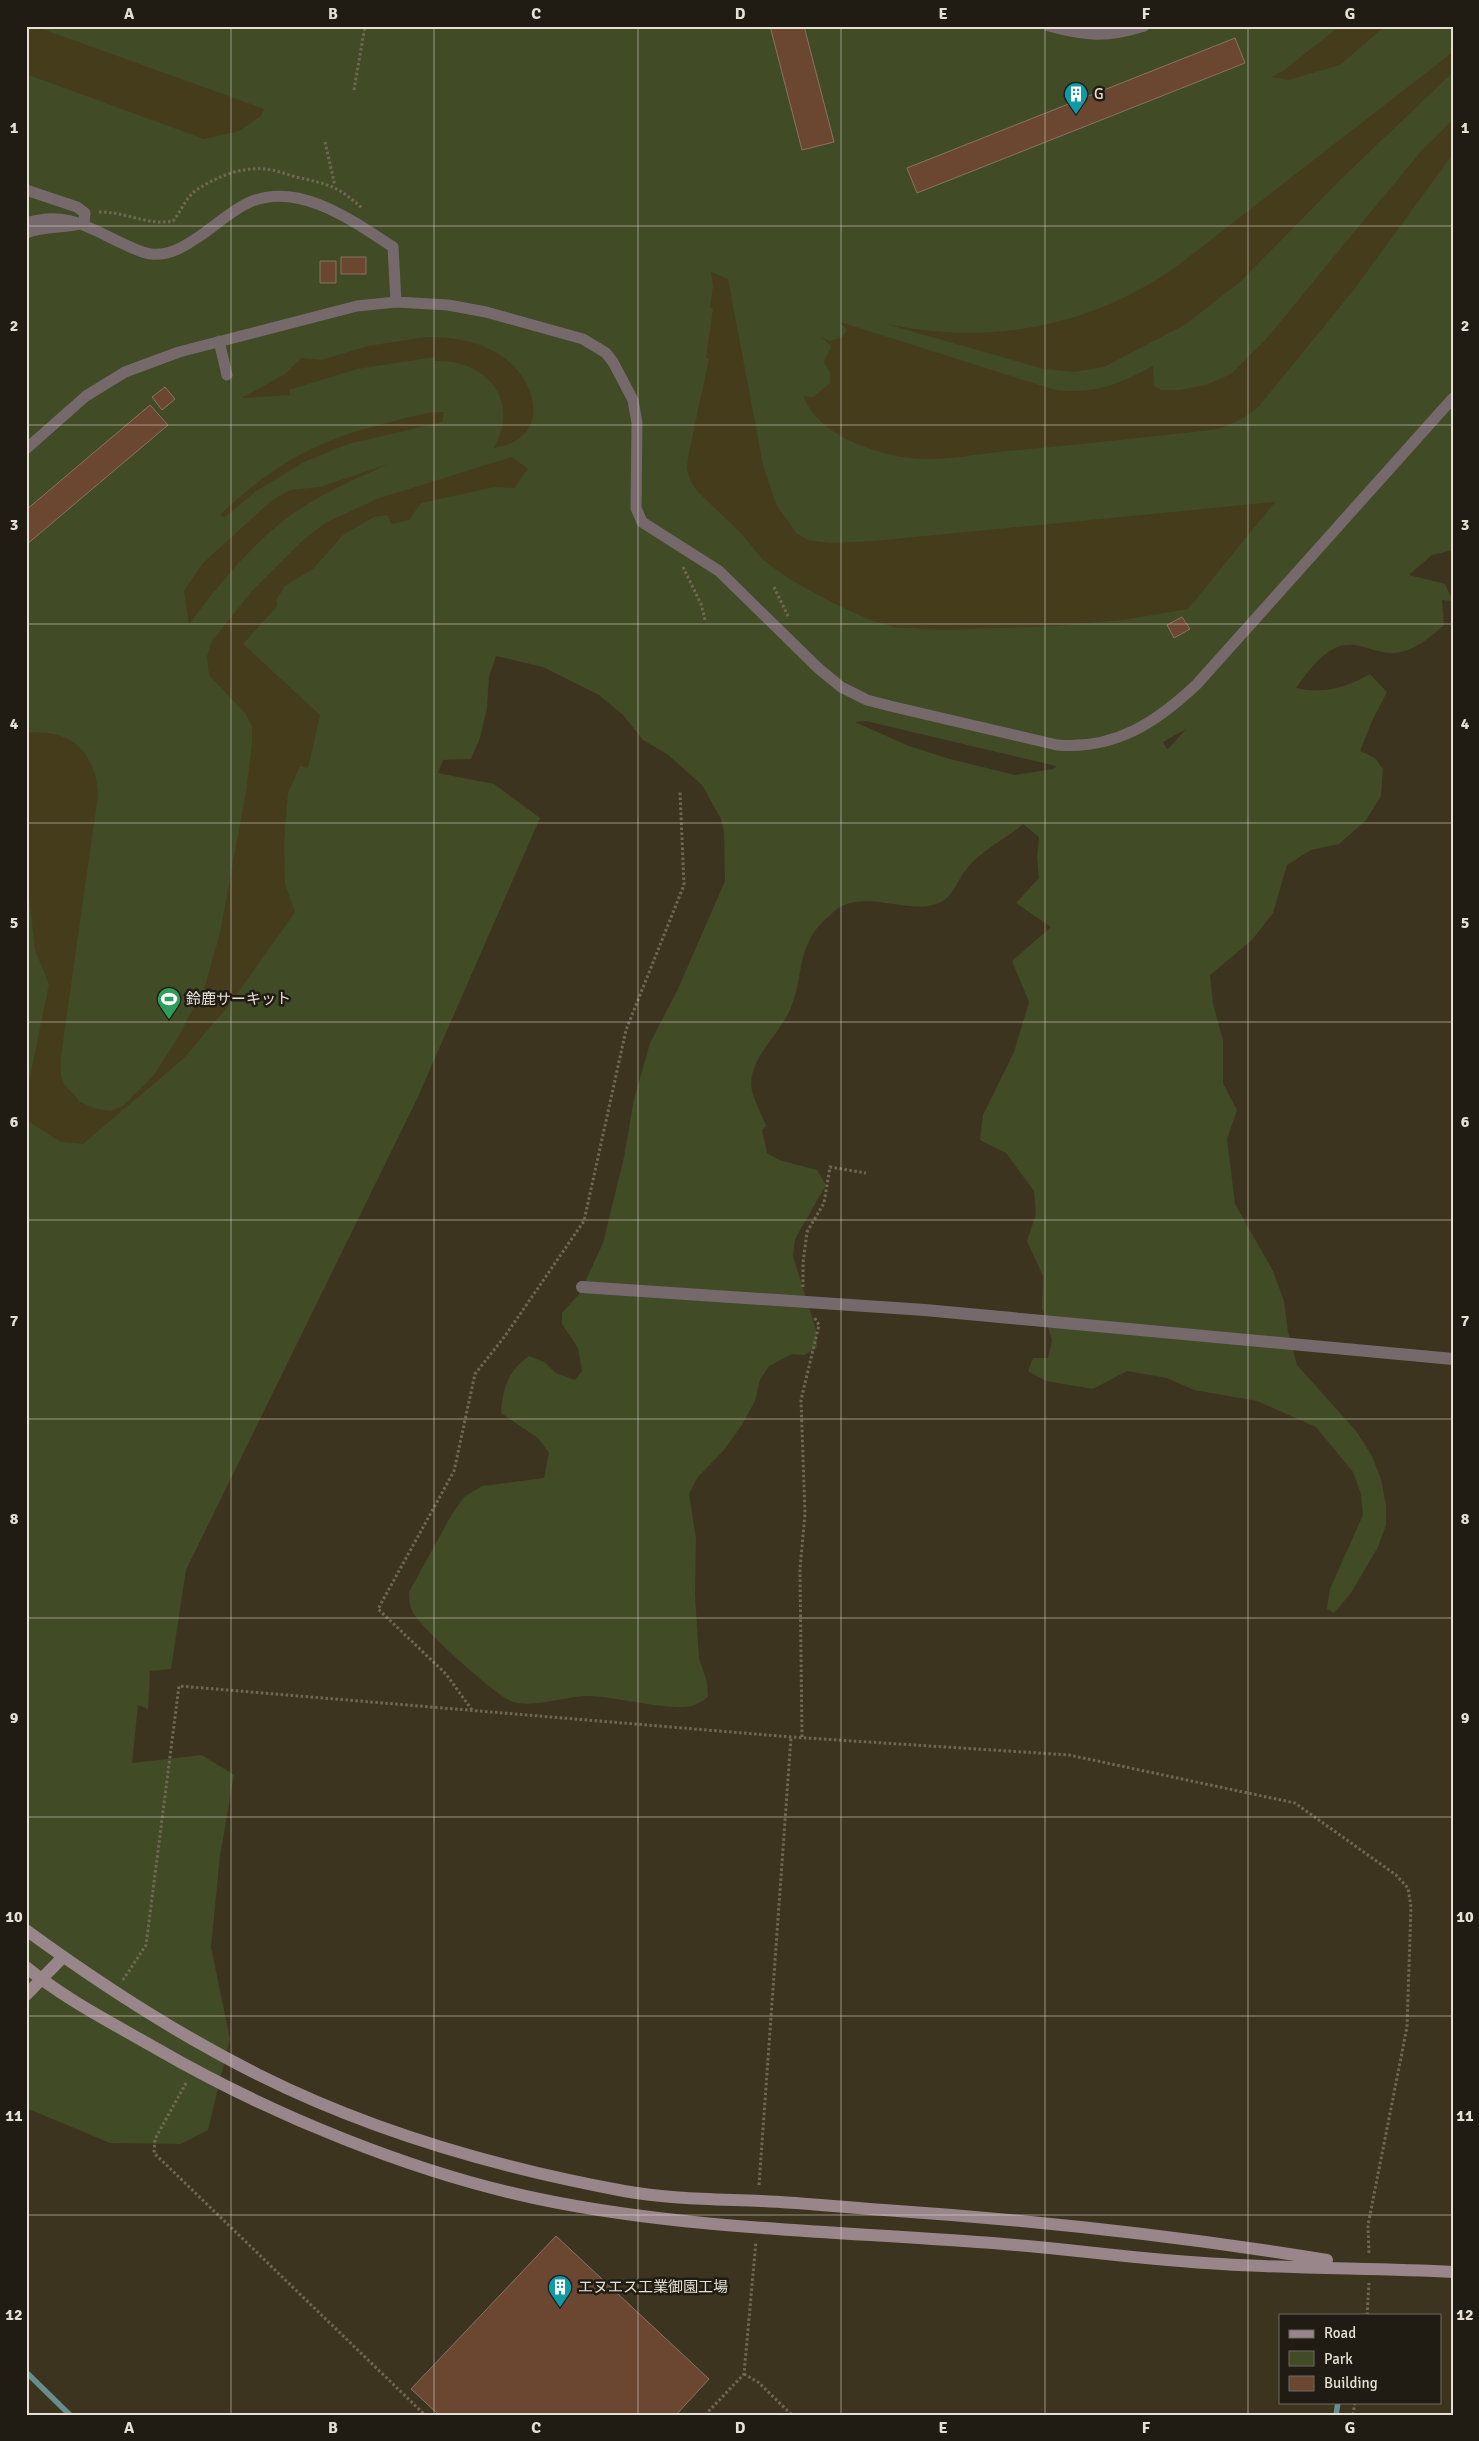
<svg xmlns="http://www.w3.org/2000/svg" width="1479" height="2441" font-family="Signika,'Noto Sans JP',sans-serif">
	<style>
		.green { fill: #414b26; fill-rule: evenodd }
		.sand { fill: #453c1c }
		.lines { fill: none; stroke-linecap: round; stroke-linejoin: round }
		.stream { stroke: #678e8d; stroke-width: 5.5 }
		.building { fill: #6b4731; stroke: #897265 }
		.path { stroke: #706855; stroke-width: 3; stroke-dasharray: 2.5 2.5; stroke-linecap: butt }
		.lane { stroke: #76696c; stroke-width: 11 }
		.street { stroke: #76696c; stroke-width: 12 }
		.secondary { stroke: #99868a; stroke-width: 12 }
		.grid { fill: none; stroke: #e6e0d4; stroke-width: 1; stroke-opacity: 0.55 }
		.labels { text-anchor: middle; stroke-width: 5; stroke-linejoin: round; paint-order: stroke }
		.poi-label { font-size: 15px; fill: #e6e0d4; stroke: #201c13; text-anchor: start }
		.neatline { fill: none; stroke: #e6e0d4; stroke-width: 2 }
		.grid-label { font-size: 16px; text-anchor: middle; font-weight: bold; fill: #e6e0d4 }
	</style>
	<rect width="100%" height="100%" fill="#3d341f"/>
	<path class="green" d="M26,26h1427v524l-21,5 -23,20 36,9 8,17 -11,-1 2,25c-13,12 -31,27 -50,28 -19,1 -37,-14 -57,-6 -18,8 -30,26 -41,41 28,6 49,0 74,-14l17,18 -15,29 -12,30 15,7 8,11 -2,27 -15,24 -27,24 -28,6 -24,15 -14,48 -21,27 -42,35 3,29 10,36v43l14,27 -10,29 8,65 38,67 11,30 4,31 9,33 59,66 16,25 9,23 5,26v20l-8,22 -27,46 -17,20 -7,-4 3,-20 33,-74 -2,-21 -8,-22 -37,-45 -59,-26 -63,-11 -27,-12 -40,-7 -34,18 -47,-8 -18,-10 5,-13h15l4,-18 -10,-32 1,-32 -16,-35 9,-27 -2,-23 -28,-38 -26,-13 3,-25 31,-63 15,-50 -17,-41 39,-34 -35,-24 23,-25 -2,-20 2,-21 -16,-13c-18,16 -43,26 -58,47 -8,10 -12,26 -26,32 -28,12 -66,-11 -97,3 -4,2 -9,6 -12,9 -37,30 -24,64 -42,99 -12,24 -35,41 -37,69 0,13 11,31 15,43l-4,4 5,23 12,7 38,10 9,15 -31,54 -2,17 23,74 1,18 -13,7 -12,-1 -23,12 -9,14 -5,21 -13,24 -18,25 -27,28 -8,16 7,45 -1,56 4,63 8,24 1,15c-4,3 -9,6 -13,8 -20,8 -81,-9 -106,-9 -23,0 -54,12 -76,6 -16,-5 -87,-70 -97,-85 -6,-8 -7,-16 -7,-25l43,-78 12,-17 18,-11 62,-8 5,-25 -11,-15 -37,-25c2,-26 7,-42 28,-57l15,6 12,11 19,7 7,-9 -4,-23 -16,-24v-11l18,-20 23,-50 21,-86 10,-58 16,-56 28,-54 47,-108 -1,-49 -3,-13 -19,-34 -35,-31 -24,-14 -20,-25 -24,-20 -56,-28 -47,-11 -7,21 -2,31 -7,30 -9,21 -28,1 -5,13 56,11 46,34 -123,281 -231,471 -15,99 -21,2 -2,38 -10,-4 -6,58 70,-8 32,20 -14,81 -9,91 19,92 -22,91 -27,14 -71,-1 -84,-35zM866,721l190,45v1l-3,2 -38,6 -65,-16 -41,-13 -54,-24zM1186,729l-18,20h-1l-4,-7z"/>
	<path class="sand" d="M26,26h8l230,83 -3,7 -22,15 -35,8 -178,-65z
		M1340,26h45l-45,39 -52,15 -17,-3 12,-6z
		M1453,52v19l-4,5 -106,101 -102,104 -55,43 -82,43 -30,5 -30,-3 -158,-45c104,22 207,3 294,-60z
		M1453,120v34l-101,138 -93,114c-13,11 -25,18 -41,23 -71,8 -141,16 -211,22 -32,3 -66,11 -98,7 -40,-6 -90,-23 -106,-62l10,1 17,-14v-11l-6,-10 7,-16 -10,-9 9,4 12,-4 5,-7 -7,-8 215,68c40,4 63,-5 98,-24l1,20 7,4h18l27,-5 25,-11 35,-35 156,-189z
		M711,272l17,7 35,186 13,39 20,29 12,7 22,3 44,-2 401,-39 -87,107 -65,11 -70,6 -110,4 -50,-3 -25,-8 -37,-17 -40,-22 -28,-20 -23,-28 -43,-41 -6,-9 -4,-13 1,-12 21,-98 -3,-1 7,-49 -3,-2 3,-21z
		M426,337c25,0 53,4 74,18 39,25 52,84 -6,93 27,-48 -8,-89 -59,-87l-1,-4 -77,12 -68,21 1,5 -48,3 43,-24 16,-16 20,2 47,-14z
		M444,412l-2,10 -94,22 -42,17 -50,30 -30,25 -4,1 -1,-3c54,-51 98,-75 170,-92 17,-5 35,-10 53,-10z
		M512,457l16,12 -14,19 -20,-1 -73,16 -12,17 -17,4 -5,-9 -13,2 -31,18 -29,33 -29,18 -9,14 1,6 -34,38 77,71 -12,53 -8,-2 -12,27 -4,47 1,44 10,28 -65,92 -47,55 -100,85 -22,-2 -35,-22v-23l23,-113 -14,-34 -9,-83v-134c44,-5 70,19 72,62l-37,261v19l3,9 16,18 17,7 14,2 12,-5 31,-31 25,-39 26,-50 15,-53 26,-141 6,-48v-18l-7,-13 -36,-38 -2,-19 5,-15 41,-51 48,-48 24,-19 52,-24z
		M388,464c-34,16 -71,31 -101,54 -39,30 -68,67 -98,106l-5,-33 18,-27 69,-63 19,-11 30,-3z"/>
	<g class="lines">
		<path class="stream" d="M26,2372l44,43
			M1336,2415l2,-13"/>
	</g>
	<path class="building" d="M770,26h34l30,116 -32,8z
		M1235,38l10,25 -328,130 -10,-25z
		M341,257h25v17h-25z
		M320,261h16v22h-16z
		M165,387l10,12 -13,11 -10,-13z
		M150,405l18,20 -142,120v-35z
		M1182,617l8,12 -16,9 -7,-13z
		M556,2236l153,143 -33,36h-237l-28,-26z"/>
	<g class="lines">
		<path class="path" d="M354,90l11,-64
			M325,142l10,44
			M99,212c25,-1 48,14 74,9 8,-9 12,-22 22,-30 19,-13 44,-24 68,-22 11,0 22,5 33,8 32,7 42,9 67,32
			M683,567l18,37 4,16
			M774,587l14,29
			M803,1287v-24l4,-31 17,-29 6,-36 36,6
			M472,1710l-26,-36 -68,-65 76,-138 21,-97 30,-38 79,-115 42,-191 58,-145 -4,-94
			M802,1737l-2,-168 5,-55 -4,-114 18,-75 -5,-8
			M123,1980l23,-35 33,-259 612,51 278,18 226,48 101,72 12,13 3,19 -4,120 -39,198 1,29
			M186,2083l-31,56 -1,14 271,262
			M759,2185l32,-448
			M1367,2315l2,-32
			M744,2374l14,8 34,33
			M705,2415l39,-41 12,-133
			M1353,2415l2,-13"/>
		<path class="lane" d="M1049,26c36,10 58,12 95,0
			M26,190l51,17 8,6 -1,10c-21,6 -37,2 -58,10
			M26,223c42,-13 64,6 100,22 8,4 17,8 25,9 19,2 34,-8 49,-18 16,-11 32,-26 50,-34 50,-21 104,20 143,45l3,55
			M219,341l8,34
			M26,449l60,-53 39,-24 54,-20 178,-46 39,-4 52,3 38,7 97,27 23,14 7,9 20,38 4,23 -1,85 6,14 77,49 99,97 23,19 26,13 23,6 167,39c58,5 100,-23 140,-61l256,-286"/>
		<path class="street" d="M582,1287l343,23 528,49"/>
		<path class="secondary" d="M26,1930c74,54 151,104 233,145 114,57 240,93 365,116 45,8 91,8 137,10 41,2 82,6 123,9 148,10 296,26 443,50
			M26,1967c40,33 88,57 133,83 111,64 254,123 380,149 144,30 292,32 438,43 82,5 163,18 245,22 77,5 154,4 231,8
			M26,1995l37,-38"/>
	</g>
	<path class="grid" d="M231,26v2389M434,26v2389M638,26v2389M841,26v2389M1045,26v2389M1248,26v2389M26,226h1427M26,425h1427M26,624h1427M26,823h1427M26,1022h1427M26,1220h1427M26,1419h1427M26,1618h1427M26,1817h1427M26,2016h1427M26,2215h1427"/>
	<defs>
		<g id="building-pin" transform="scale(1.25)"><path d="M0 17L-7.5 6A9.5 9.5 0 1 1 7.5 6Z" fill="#0f9aa8" stroke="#201c13"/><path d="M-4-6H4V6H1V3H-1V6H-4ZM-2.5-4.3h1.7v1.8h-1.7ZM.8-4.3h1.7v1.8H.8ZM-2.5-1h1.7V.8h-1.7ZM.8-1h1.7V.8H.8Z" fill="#fff"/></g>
		<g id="stadium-pin" transform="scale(1.25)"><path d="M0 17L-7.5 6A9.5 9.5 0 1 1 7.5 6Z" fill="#2e9e5b" stroke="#201c13"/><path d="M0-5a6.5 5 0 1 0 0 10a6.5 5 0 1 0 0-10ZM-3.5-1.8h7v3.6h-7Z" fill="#fff"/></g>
	</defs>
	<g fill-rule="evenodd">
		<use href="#building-pin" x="1076" y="94"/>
		<use href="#stadium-pin" x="169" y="999"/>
		<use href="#building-pin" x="560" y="2287"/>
	</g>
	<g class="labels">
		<g class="poi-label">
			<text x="1094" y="99">G</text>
			<text x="186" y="1004">鈴鹿サーキット</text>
			<text x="578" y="2292">エヌエス工業御園工場</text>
		</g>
	</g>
	<rect width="1479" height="2441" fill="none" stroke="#201c13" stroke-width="55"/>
	<rect x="1279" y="2314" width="162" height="90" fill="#201c13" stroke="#6f6a60"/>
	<rect x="1289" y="2330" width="25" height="8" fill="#99868a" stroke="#6f6a60"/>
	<text x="1324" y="2338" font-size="15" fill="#e6e0d4">Road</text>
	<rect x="1289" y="2351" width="25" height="15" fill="#414b26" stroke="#6f6a60"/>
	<text x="1324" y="2364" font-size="15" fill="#e6e0d4">Park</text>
	<rect x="1289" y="2376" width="25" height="15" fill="#6b4731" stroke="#6f6a60"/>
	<text x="1324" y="2388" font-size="15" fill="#e6e0d4">Building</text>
	<rect x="28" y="28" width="1424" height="2386" class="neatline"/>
	<g class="grid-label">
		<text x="129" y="19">A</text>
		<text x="333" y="19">B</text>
		<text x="536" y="19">C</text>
		<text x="740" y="19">D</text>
		<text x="943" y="19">E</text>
		<text x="1146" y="19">F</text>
		<text x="1350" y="19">G</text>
		<text x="14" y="133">1</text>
		<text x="1465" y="133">1</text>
		<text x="14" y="331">2</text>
		<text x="1465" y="331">2</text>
		<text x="14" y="530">3</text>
		<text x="1465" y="530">3</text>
		<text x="14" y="729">4</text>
		<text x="1465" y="729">4</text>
		<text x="14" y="928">5</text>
		<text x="1465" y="928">5</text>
		<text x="14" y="1127">6</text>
		<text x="1465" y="1127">6</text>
		<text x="14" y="1326">7</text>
		<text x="1465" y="1326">7</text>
		<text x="14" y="1524">8</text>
		<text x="1465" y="1524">8</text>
		<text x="14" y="1723">9</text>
		<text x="1465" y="1723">9</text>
		<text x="14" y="1922">10</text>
		<text x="1465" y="1922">10</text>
		<text x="14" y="2121">11</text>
		<text x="1465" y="2121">11</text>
		<text x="14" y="2320">12</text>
		<text x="1465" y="2320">12</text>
		<text x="129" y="2433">A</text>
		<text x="333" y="2433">B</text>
		<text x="536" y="2433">C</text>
		<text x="740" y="2433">D</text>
		<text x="943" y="2433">E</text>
		<text x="1146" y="2433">F</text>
		<text x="1350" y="2433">G</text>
	</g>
</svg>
